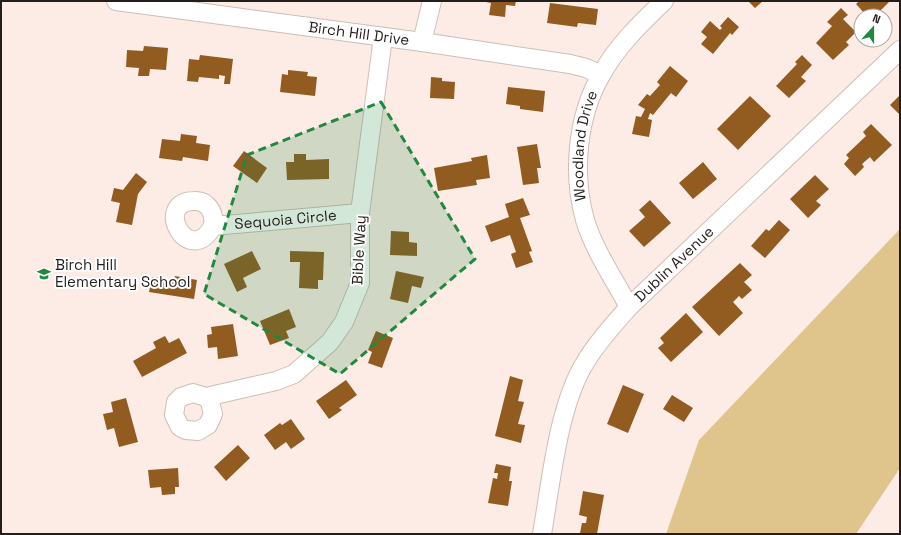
<svg xmlns="http://www.w3.org/2000/svg" width="901" height="535" font-family="'Space Grotesk',sans-serif">
	<style>
		.green { fill: #dfc48b }
		.building { fill: #925c21 }
		.lines { fill: none; stroke-linecap: round; stroke-linejoin: round }
		.minor-casing { stroke: #cdbeb7; stroke-width: 20 }
		.minor { stroke: #fff; stroke-width: 18 }
		.marked { fill: #21893f; fill-opacity: 0.2; stroke: #21893f; stroke-width: 3; stroke-dasharray: 8 5; stroke-linejoin: round }
		.labels { text-anchor: middle; stroke-width: 4; stroke-linejoin: round; paint-order: stroke }
		.street-label { font-size: 15px; fill: #231e1c; stroke: #fff }
		.poi-label { font-size: 15px; fill: #231e1c; stroke: #fff; text-anchor: start }
	</style>
	<rect width="100%" height="100%" fill="#fcece5"/>
	<path class="green" d="M900,229v239l-44,66h-190l33,-94z"/>
	<path class="building" d="M481,1h35l-1,5 -9,-1 -1,12 -16,-2 2,-12z
		M748,1h15l-8,7z
		M859,1h31l-15,15 -6,-6 -4,4 -9,-10z
		M550,3l48,6 -2,16 -18,-2 -1,4 -30,-4z
		M841,8l7,7 -5,4 13,13 -10,10 3,3 -16,15 -17,-17 16,-17 -5,-4z
		M728,17l11,10 -7,8 -2,-2 -17,21 -12,-10 6,-7 -6,-5 9,-11 10,9 2,-2 -2,-2z
		M144,46l24,2 -2,22 -16,-1 -1,7h-11l1,-8 -13,-1 1,-17 16,1z
		M200,55l33,4 -3,25h-6l1,-8 -6,-1v4l-20,-2 -1,5 -11,-1 2,-22 10,1z
		M802,55l10,10 -11,12 5,4 -17,17 -13,-12 21,-22 -2,-2z
		M670,66l18,15 -12,16 -5,-4 -18,22 -3,-2 -2,6 4,1 -3,17 -17,-3 4,-18 5,1 4,-8 -7,-4 9,-11 3,2 10,-11 -3,-3z
		M288,70l20,2 -1,4 10,1 -2,19 -35,-4 2,-18 6,1z
		M431,77l11,1v3l13,1 -1,17 -24,-1z
		M508,87l37,4 -2,21 -23,-3v-3l-14,-2z
		M900,95v20l-10,-10z
		M750,96l21,20 -33,34 -21,-21z
		M871,124l21,21 -18,17 -4,-5 -8,7 2,3 -9,9 -11,-12 5,-6 -3,-3 20,-19 -3,-4z
		M181,134l16,2 -1,7 14,2 -2,16 -25,-4 -1,4 -23,-3 3,-19 18,2z
		M537,144l4,24h-4l2,15 -16,2 -6,-38z
		M244,151l23,17 -10,15 -24,-17z
		M294,154h12v6l23,-1v20l-42,1 -1,-18h8z
		M487,155l3,23 -14,2 1,5 -39,6 -4,-23 38,-7 -1,-3z
		M703,162l14,17 -24,20 -14,-16z
		M136,173l11,9 -9,12 -6,31 -16,-3 4,-19 -9,-2 3,-13 9,2z
		M815,175l14,14 -13,12 5,4 -13,13 -18,-19z
		M523,198l7,17 -10,3 12,33 -3,1 4,10 -17,6 -5,-14 5,-2 -6,-17 -19,7 -6,-16 24,-9 -4,-13z
		M650,200l21,23 -27,24 -15,-16 16,-14 -6,-7z
		M779,220l11,10 -25,28 -14,-12 15,-17 3,2z
		M391,231l18,1v10l8,1v13l-27,-1z
		M252,251l9,18 -18,9 4,9 -10,5 -13,-28z
		M290,251l34,1 -1,28h-5v9l-19,-1 1,-26h-10z
		M740,263l12,12 -8,7 8,8 -10,9 -3,-3 -6,6 10,11 -24,23 -27,-29z
		M396,271l28,6 -3,11 -9,-2 -4,17 -18,-4z
		M175,276l22,4 -3,19 -45,-7 3,-15 22,3z
		M289,309l7,18 -10,4 3,7 -19,7 -10,-24z
		M686,313l17,19 -32,30 -13,-14 6,-5 -4,-5z
		M233,324l5,32 -20,3 -1,-12 -9,1 -1,-13 5,-1 -1,-7z
		M376,331l17,7 -11,30 -14,-5 4,-11 -4,-2z
		M165,336l4,7 10,-5 8,15 -45,24 -9,-16 23,-13 -3,-6z
		M510,376l13,4 -5,21 6,1 -6,22 7,1 -4,18 -26,-7z
		M346,380l11,15 -18,13 3,2 -13,9 -13,-18z
		M623,385l21,9 -16,39 -21,-9z
		M672,395l21,13 -9,14 -21,-13z
		M126,398l12,44 -19,5 -5,-19 -7,2 -4,-16 10,-2 -2,-10z
		M291,419l14,20 -14,10 -5,-7 -11,8 -11,-15 16,-12 2,2z
		M238,445l12,13 -24,23 -12,-14z
		M496,464l15,3 -2,14h3l-4,25 -20,-3 5,-25 4,1 1,-6h-4z
		M178,468l1,19h-4v7l-13,1 -1,-8 -11,1 -2,-18z
		M583,491l21,4 -7,39 -17,-1 2,-10h4l1,-6 -8,-2z"/>
	<g class="lines">
		<g class="minor-casing">
			<g id="minor">
				<path id="s1" d="M116,1l306,41 148,22 16,4 15,7"/>
				<path d="M422,42l10,-41"/>
				<path id="s2" d="M213,226c-24,43 -61,-24 -19,-25 14,-1 21,12 19,25l147,-13"/>
				<path id="s3" d="M629,307c-15,-28 -35,-57 -44,-87 -13,-47 -8,-103 16,-145 16,-29 40,-52 63,-74"/>
				<path d="M206,397l4,5 3,12 -5,11 -10,6 -12,-1 -6,-3 -6,-12 2,-13 5,-5 12,-4 13,4 70,-16 18,-7 36,-32 14,-20 16,-39v-70l23,-176"/>
				<path id="s4" d="M542,534c9,-51 16,-129 44,-173 12,-20 28,-37 43,-54l271,-257"/>
			</g>
		</g>
		<use href="#minor" class="minor"/>
	</g>
	<path class="marked" d="M381,102l94,157 -135,115 -136,-80 43,-139z"/>
	<defs>
		<g id="school-bare" transform="scale(1.08)"><path d="M0-5L7-2L0 1L-7-2ZM-4 1L0 2.5L4 1V4Q0 6-4 4Z" fill="#21893f" stroke="#fff" stroke-width="2.5" paint-order="stroke"/></g>
	</defs>
	<g fill-rule="evenodd">
		<use href="#school-bare" x="44" y="274"/>
	</g>
	<g class="labels">
		<g class="street-label">
			<text dy="5" stroke="none"><textPath href="#s1" startOffset="245">Birch Hill Drive</textPath></text>
			<text dy="5" stroke="none"><textPath href="#s3" startOffset="173">Woodland Drive</textPath></text>
			<text dy="5" stroke="none"><textPath href="#s2" startOffset="195">Sequoia Circle</textPath></text>
			<text transform="translate(359 250) rotate(-87)" y="5">Bible Way</text>
			<text dy="5" stroke="none"><textPath href="#s4" startOffset="311">Dublin Avenue</textPath></text>
		</g>
		<g class="poi-label">
			<text x="55" y="270">Birch Hill<tspan x="55" dy="17">Elementary School</tspan></text>
		</g>
	</g>
	<rect width="901" height="535" fill="none" stroke="#231e1c" stroke-width="4"/>
	<g transform="translate(873 28) rotate(21)"><circle r="19" fill="#ffffff" stroke="#a7a5a4"/>
	<path d="M0-3L7 15L0 10L-7 15Z" fill="#21893f"/>
	<text y="-6" font-size="11" font-weight="bold" text-anchor="middle" fill="#231e1c">N</text>
	</g>
</svg>
